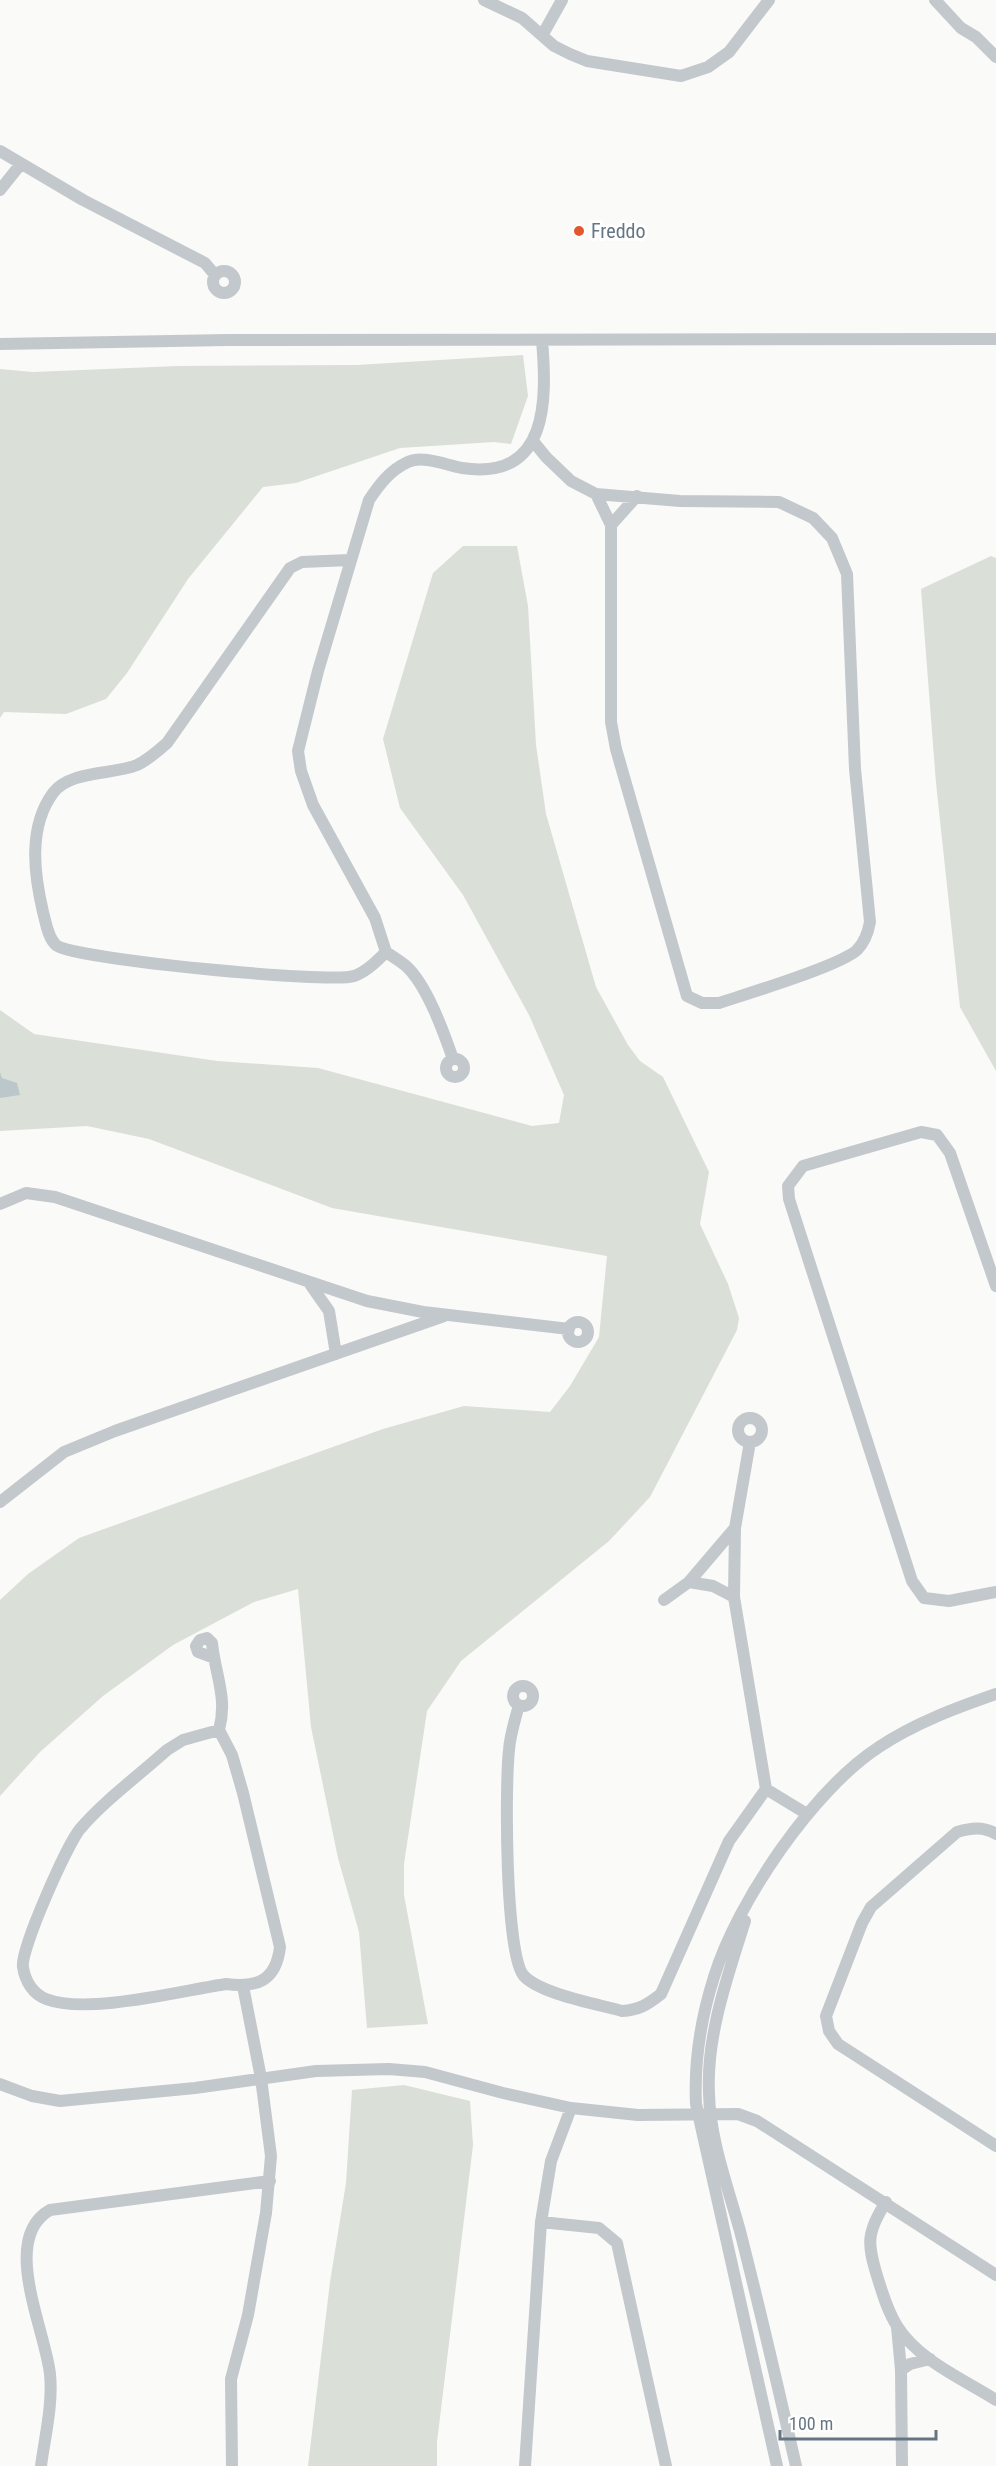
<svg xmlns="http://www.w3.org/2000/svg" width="996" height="2466" font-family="'Roboto Condensed',sans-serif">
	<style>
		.green { fill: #dadfd7 }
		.water { fill: #bbc7cb }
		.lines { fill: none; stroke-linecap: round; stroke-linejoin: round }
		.minor { stroke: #c3c8cc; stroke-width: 12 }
		.poi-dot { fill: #e4572e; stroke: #fff; stroke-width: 2 }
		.labels { text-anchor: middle; stroke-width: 6; stroke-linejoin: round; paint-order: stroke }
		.poi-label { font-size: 20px; fill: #657683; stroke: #fff; text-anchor: start }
	</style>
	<rect width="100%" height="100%" fill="#fafaf8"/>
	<path class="green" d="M523,355l5,41 -17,48 -17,-2 -94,6 -104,35 -33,4 -75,92 -61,94 -21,26 -40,15 -62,-2 -4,6v-349l33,3 145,-6 179,-1z
		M463,546h54l11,60 8,139 10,69 50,173 32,58 12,16 23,16 46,95 -9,52 28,60 11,34 -2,12 -87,167 -41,44 -148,120 -34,50 -23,153v31l24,129 -61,4 -8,-96 -21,-74 -27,-131 -13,-138 -44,13 -81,43 -70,51 -63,56 -40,44v-196l28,-26 51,-36 304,-109 81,-23 86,6 20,-26 29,-49 8,-81 -275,-48 -183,-69 -62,-13 -87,5v-121l34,24 183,27 101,7 214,58 27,-3 5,-28 -35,-80 -66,-120 -63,-87 -17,-69 50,-166z
		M991,556l5,2v513l-36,-64 -24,-224 -15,-194z
		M404,2085l66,16 3,44 -36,297v24h-129l22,-184 16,-99 6,-93z"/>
	<path class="water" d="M0,1072l2,6 15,5 3,12 -20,3z"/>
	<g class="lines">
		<path class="minor" d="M484,0l38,18 32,28 16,8 17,7 94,15 27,-9 21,-15 40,-52
			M935,0l26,28 15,9 20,20
			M543,34l19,-34
			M0,151l83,49 122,63 10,12
			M0,190l20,-25
			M213 282a11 11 0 1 1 22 0a11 11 0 1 1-22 0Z
			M0,344l228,-4 768,-1
			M533,441l13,16 25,24 25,13 84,7 99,1 34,16 19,20 15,36 8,195 15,153c-2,11 -5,20 -13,28 -17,16 -111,44 -138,53h-17l-15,-7 -71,-247 -5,-27v-197l-15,-31
			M611,525l26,-29
			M350,560l-48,2 -12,6 -123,175c-9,8 -19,17 -30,22 -24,10 -67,5 -84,28 -25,34 -19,81 -10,119 3,11 5,26 13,33 16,14 275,39 298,31 12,-4 23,-15 32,-24l-11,-34 -62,-113 -12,-34 -3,-20 20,-80 51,-171c10,-15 21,-30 39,-38 15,-7 38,3 54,6 87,13 85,-68 80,-128
			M386,952c7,5 14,9 20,14 21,19 38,67 47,93
			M446 1068a9 9 0 1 1 18 0a9 9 0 1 1-18 0Z
			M0,1204l26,-11 29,4 312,104 56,11 146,17
			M310,1284l19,27 7,43
			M996,1286l-46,-133 -13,-18 -16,-3 -118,34 -15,20 1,13 123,382 12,17 25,3 47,-9
			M568 1332a10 10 0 1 1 20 0a10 10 0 1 1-20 0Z
			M738 1430a12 12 0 1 1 24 0a12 12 0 1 1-24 0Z
			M750,1442l-15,86 -1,69 32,192
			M0,1502l64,-50 51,-21 329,-115
			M689,1582l24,4 21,11
			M664,1600l25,-18 46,-54
			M214,1658l-16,-6 -2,-6 4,-6 7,-2 5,5c3,31 16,55 7,87l13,25 11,38 37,154c-4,34 -23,41 -54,37 -46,7 -139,31 -180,15 -13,-5 -21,-18 -23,-32 -3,-17 44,-122 57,-138 25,-29 58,-53 87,-79l16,-10 36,-10
			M513 1696a10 10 0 1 1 20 0a10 10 0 1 1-20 0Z
			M519,1705c-4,15 -9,30 -10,45 -4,34 -4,206 15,226 17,18 73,28 98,35 17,-1 25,-6 39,-17l68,-153 37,-52 41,25
			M996,1834c-13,-8 -25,-6 -39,-2l-86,75 -9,16 -36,93 3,15 9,13 158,102
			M745,1921c-17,54 -39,115 -36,173 1,46 19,93 31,137 20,78 38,156 56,235
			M0,2084l32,12 28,5 135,-13 121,-17 73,-2 36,3 78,21 68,15 67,7 100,-1 19,7 239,154
			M886,2202c-20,31 -19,42 -8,77 5,16 10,33 19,47 21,34 66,53 99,74
			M541,2222l58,6 18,15 49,223
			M897,2327l4,43 1,96
			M901,2370l9,-6 20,-5
			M41,2466c4,-30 12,-62 9,-92 -5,-45 -50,-136 0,-164l220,-29
			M232,2466l-1,-87 17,-64 18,-102 5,-57 -10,-78 -18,-92
			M525,2466l16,-244 10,-61 20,-53
			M777,2466l-81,-362c-2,-43 5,-86 18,-127 23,-75 99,-187 165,-230 36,-24 77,-39 117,-53"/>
	</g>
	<circle class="poi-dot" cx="579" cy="231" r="6"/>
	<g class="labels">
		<g class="poi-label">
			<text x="591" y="238">Freddo</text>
		</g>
	</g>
	<path d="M780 2430v9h156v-9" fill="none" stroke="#657683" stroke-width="3"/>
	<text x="789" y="2430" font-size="18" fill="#657683" stroke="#ffffff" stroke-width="4.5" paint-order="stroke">100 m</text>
</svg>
